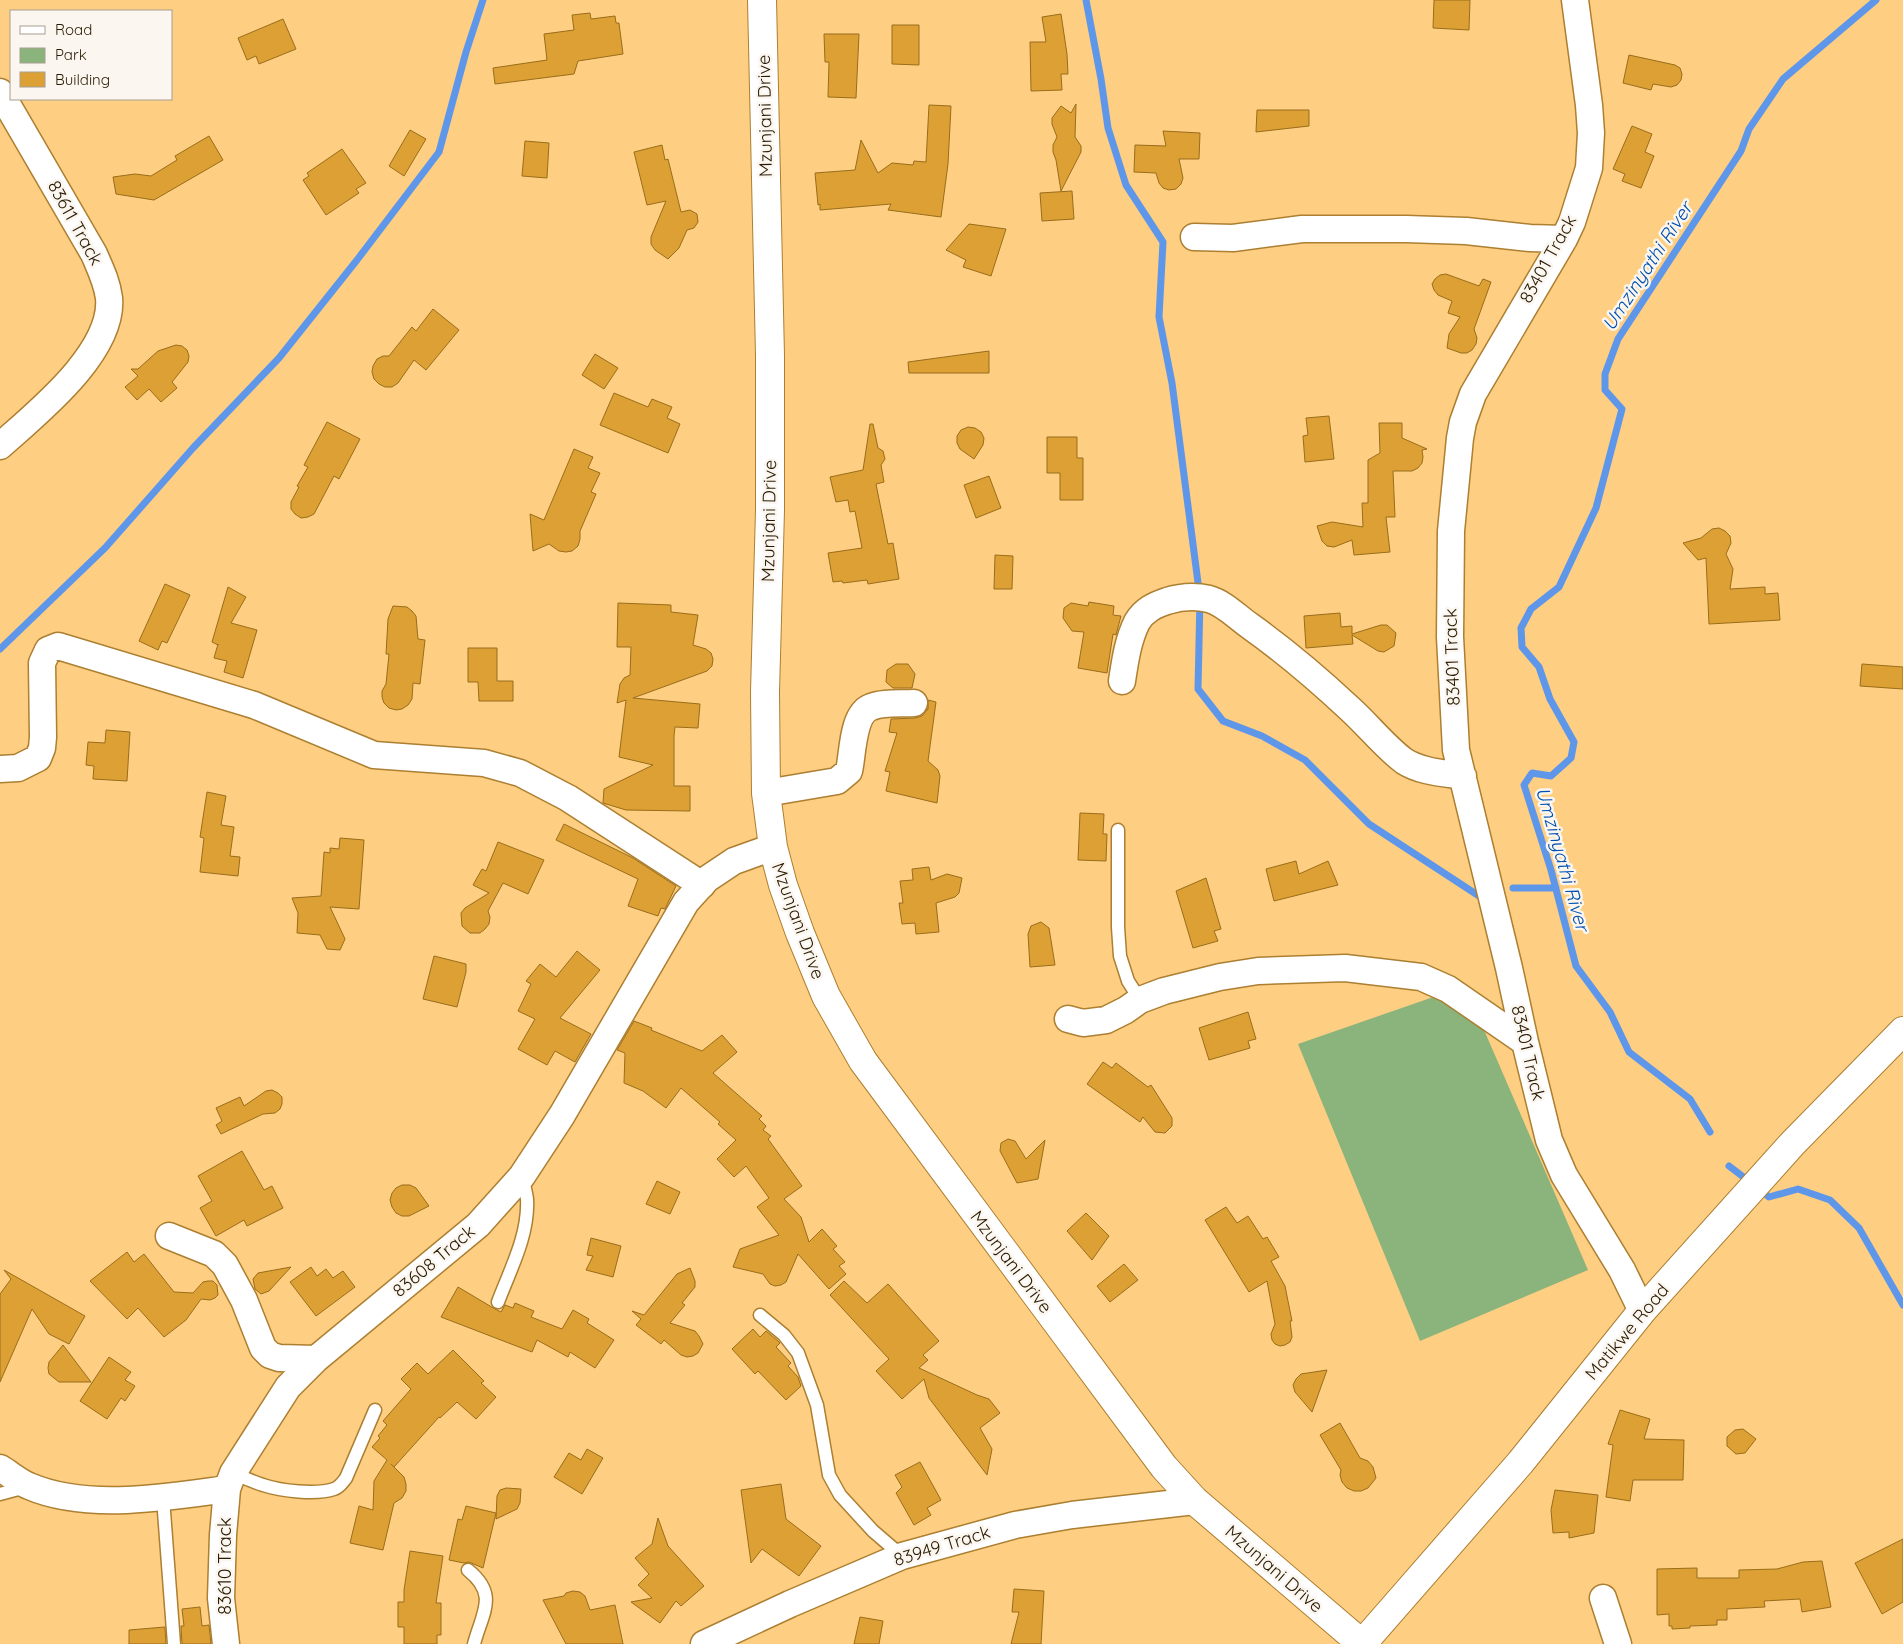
<svg xmlns="http://www.w3.org/2000/svg" width="1903" height="1644" font-family="Quicksand,sans-serif">
	<style>
		.green { fill: #8bb47d }
		.lines { fill: none; stroke-linecap: round; stroke-linejoin: round }
		.stream { stroke: #5e97ea; stroke-width: 7 }
		.building { fill: #dca035; stroke: #9a6d1a }
		.lane-casing { stroke: #ac7f31; stroke-width: 15 }
		.street-casing { stroke: #ac7f31; stroke-width: 29 }
		.secondary-casing { stroke: #ac7f31; stroke-width: 30 }
		.lane { stroke: #fff; stroke-width: 12 }
		.street { stroke: #fff; stroke-width: 26 }
		.secondary { stroke: #fff; stroke-width: 28 }
		.labels { text-anchor: middle; stroke-width: 5; stroke-linejoin: round; paint-order: stroke }
		.street-label { font-size: 18px; fill: #281a03; stroke: #fbf6ef }
		.water-label { font-size: 19px; font-style: italic; fill: #0050b0; stroke: #fbf6ef }
	</style>
	<rect width="100%" height="100%" fill="#fece82"/>
	<path class="green" d="M1465,986l123,284 -168,71 -122,-297z"/>
	<g class="lines">
		<path class="stream" d="M1086,0l15,79 7,49 18,57 37,57 -4,75 13,66 28,215 -2,91 25,32 39,15 43,24 64,64 110,72
			M0,649l105,-101 88,-100 86,-90 78,-98 82,-108 27,-100 17,-52
			M1513,888h43
			M1710,1132l-20,-33 -61,-47 -19,-40 -34,-46 -25,-96 -27,-85 8,-12 19,3 20,-18 3,-16 -24,-43 -11,-32 -17,-20 -1,-19 10,-19 28,-22 37,-79 26,-99 -17,-19v-16l13,-35 123,-188 8,-22 34,-50 93,-79
			M1729,1166l21,16
			M1759,1189l10,8 29,-8 32,11 29,28 44,77"/>
	</g>
	<path class="building" d="M1434,0h36l-1,30 -36,-2z
		M590,13l1,6 24,-3 1,7h3l4,31 -45,7 -4,13 -79,10 -2,-16 54,-8 -3,-26 30,-4 -2,-15z
		M1061,14l6,40 1,20h-7l1,16 -31,1 -1,-49h16l-4,-25z
		M283,19l13,30 -37,15 -3,-8 -9,4 -9,-22z
		M892,25h27v40l-27,-1z
		M824,34h35l-3,64 -28,-1 1,-35h-4z
		M1629,55l46,10 5,3 2,6 -1,6 -4,5 -6,2 -18,-3 -2,6 -28,-7z
		M1076,104l-1,33 6,9v6l-20,39 -5,-31 -3,-8v-7l4,-8 -5,-13v-6l9,-12 10,7z
		M929,105l22,1 -3,58 -7,53 -53,-7 3,-6 -71,6v-6l-2,1 -3,-32 40,-3 6,-30 17,33 14,-10 21,2 1,-4 12,1z
		M1257,110h52v16l-53,6z
		M1632,126l20,8 -7,18 9,4 -13,32 -19,-7 3,-7 -12,-5z
		M410,130l16,9 -22,37 -15,-10z
		M1163,131l37,2 -1,26h-20l4,19 -2,6 -5,5 -7,1 -6,-2 -4,-5 -3,-10 -22,-1 1,-27 31,1z
		M209,136l14,24 -69,40 -38,-6 -3,-17 22,-3 16,2 26,-16 -2,-4z
		M525,141l24,2 -2,35 -25,-2z
		M662,145l3,15 3,-1 13,53 9,-2 7,4 1,8 -4,6 -7,2 -8,18 -11,11 -13,-9 -4,-6v-7l15,-36 -19,4 -13,-53z
		M342,149l24,34 -10,6 3,4 -33,22 -23,-35 6,-4 -2,-3z
		M1072,191l2,28 -32,2 -2,-28z
		M969,224l37,5 -15,47 -28,-9 3,-7 -20,-10z
		M1446,274l33,12 4,-7 8,3 -17,47 3,9 -1,6 -4,6 -5,3h-6l-14,-5 2,-14 11,-17 -12,-4 4,-12 -14,-6 -4,-5 -2,-6 3,-5 5,-4z
		M433,309l26,21 -33,40 -12,-10 -16,23 -6,4h-7l-6,-3 -5,-5 -2,-7 1,-6 4,-7 6,-3h6l23,-29 4,4z
		M176,345l6,1 5,4 2,6 -1,6 -16,20 5,6 -16,14 -12,-13 -12,11 -12,-13 13,-11 -7,-7h7l20,-18z
		M989,351v22h-80l-1,-11z
		M595,354l23,14 -14,21 -22,-14z
		M614,393l34,14 4,-8 20,8 -5,11 13,6 -12,29 -68,-28z
		M1329,416l5,43 -29,3 -2,-26 5,-1 -2,-17z
		M327,422l33,17 -21,40 -5,-3 -20,38 -6,3 -7,1 -6,-4 -4,-5v-7l8,-15 -2,-1 11,-19 -4,-2z
		M1379,423h23v15l25,11 -5,1 1,7 -1,6 -4,5 -6,3h-19l2,46h-9l4,35 -36,3 -2,-15 -18,7 -7,-1 -5,-5 -5,-15 15,-4 31,5 -1,-24h6v-43l12,-7z
		M870,424h3l5,24 5,3 2,8 -4,6 3,17 -8,2 12,60 5,-1 6,36 -31,5 -1,-4 -24,3 -1,-2 -9,1 -5,-29 34,-5 -7,-37 -5,1 -2,-12 -12,2 -6,-25 33,-7z
		M968,427l7,1 6,4 3,6 -1,7 -9,14 -14,-10 -3,-6v-7l4,-6z
		M1047,437h30v21h6v42h-23v-27h-13z
		M574,449l19,8 -5,11 12,5 -9,19 5,2 -16,37v8l-2,7 -6,5 -6,1 -7,-1 -10,-7 -16,7 -3,-37 14,6z
		M989,476l12,32 -25,10 -12,-33z
		M1719,528l6,3 5,5 1,7 -5,11 7,15 -3,20 35,-2v7l13,-1 2,27 -71,4 -3,-66 -8,2 -15,-17 18,-5 11,-9z
		M995,555l18,1 -1,33h-18z
		M165,584l25,11 -23,48 -5,-2 -4,9 -19,-9z
		M228,587l18,10 -15,26 26,7 -14,48 -19,-6 3,-11 -13,-3 4,-14v1l-6,-3z
		M1089,602l25,4 -1,9 8,1 -5,19 -3,-1 -6,39 -29,-5 6,-36 -12,-1 -9,-13 1,-10 7,-5 17,3z
		M618,603l53,2v7l27,3 -5,30 13,4 5,4 2,6 -1,7 -5,5 -74,27 67,6 -2,24 -23,-1 -1,9v50h16v25l-64,-1 -23,-7 1,-14 49,-24 -34,-8 7,-57 -9,3 3,-19 4,-6 6,-3 1,-28h-14z
		M393,606l14,1 5,4 4,5 2,23 7,1 -5,44 -7,-1 -1,16 -4,6 -6,4 -6,1 -7,-2 -5,-5 -2,-6v-6l4,-7 3,-30h-3l2,-35z
		M1340,613l1,14 11,-1v8l29,-9h6l9,8 -2,13 -10,6 -6,-1 -26,-16 1,9 -47,4 -2,-32z
		M468,648h29v33h16v20h-34l-1,-19h-10z
		M896,664h12l7,10 -3,14h-19l-7,-6 1,-12z
		M1862,664l41,3v22l-43,-3z
		M928,700l8,2 -8,59 10,9 2,6 -3,27 -51,-12 4,-19 -5,-1 12,-38 -8,-1 2,-13 24,-1 7,-2 6,-7z
		M106,730l24,2 -3,49 -34,-2 1,-13 -8,-1 2,-23 17,1z
		M207,792l19,4 -5,29 13,2 -4,29 10,1 -2,19 -38,-4 4,-34 -4,-1z
		M1080,813l24,1 -1,20h4l-1,27 -28,-1z
		M564,824l69,34 43,28 -11,23 -4,-1 -3,8 -30,-10 10,-27 -82,-39z
		M340,838l24,2 -5,69 -29,-2 15,32 -5,11 -13,-1 -7,-14 -23,-2 1,-20 -6,-15 29,-2 3,-44 6,1v-5l9,1z
		M498,842l46,18 -16,34 -25,-11 -15,28 2,6 -1,7 -4,5 -5,4h-10l-8,-7 -1,-13 4,-5 24,-15 -16,-8 9,-16 4,2z
		M1296,861l3,13 29,-13 10,24 -64,16 -8,-32z
		M929,867l2,13 16,-6 15,4 -3,15 -4,4 -19,6 3,29 -23,2 -1,-11 -13,1 -3,-21h4l-3,-22 13,-1 -1,-11z
		M1206,878l15,51 -7,2 4,10 -25,7 -17,-57z
		M1041,922l8,6 6,37 -25,2 -2,-33 3,-8z
		M577,951l23,19 -40,48 31,16 -16,28 -20,-11 -8,14 -29,-16 17,-30 -17,-8 13,-27 -5,-3 14,-17 16,13z
		M434,956l32,8v8l-9,35 -34,-8z
		M1248,1012l8,27 -8,2 2,7 -41,12 -10,-32z
		M634,1021l18,7 -1,2 51,21 20,-16 15,17 -24,21 49,43 -3,3 7,7 -3,4 8,6 -3,3 34,47 -18,13 17,18 8,25 13,-13 15,17 -4,3 12,13 -6,4 7,8 -17,15 -31,-35 -12,28 -5,3 -6,1 -5,-2 -7,-10 -30,-7 7,-18 39,-14 -22,-28 12,-9 -23,-32 -12,11 -17,-18 19,-19 -18,-16 2,-2 -39,-34 -15,20 -23,-17 -19,-8 1,-30 -8,-3z
		M1103,1062l9,6 4,-5 32,24 3,-2 21,33v8l-7,7 -10,-1 -12,-15 -3,5 -53,-38z
		M272,1090l6,3 4,4v7l-2,5 -5,4 -12,1 -42,20 -5,-9 6,-4 -6,-13 24,-11 4,9 22,-15z
		M1008,1139l7,2 11,18 19,-19 -7,39 -21,4 -17,-32 1,-8z
		M242,1151l22,39 8,-4 11,22 -36,18 -3,-6 -28,16 -16,-28 12,-7 -14,-25z
		M657,1181l23,11 -10,22 -24,-10z
		M402,1185h8l6,3 13,18 -20,10h-7l-6,-3 -4,-6 -2,-7 2,-7 4,-5z
		M1226,1207l11,16 11,-7 15,23 4,-2 12,20 -8,4 14,25 7,35h-2l2,16 -2,5 -5,3 -5,1 -5,-2 -3,-4 -1,-6 4,-10 -8,-43 -18,11 -44,-72z
		M1086,1213l23,23 -17,24 -25,-29z
		M591,1238l30,8 -8,31 -27,-7 7,-14 -6,-1z
		M127,1252l7,10 10,-8 30,38 19,1 10,-11 5,-1h5l4,4 1,10 -3,3 -5,2 -9,-1 -15,21 -22,17 -26,-29 -11,11 -37,-38z
		M1124,1264l14,16 -28,22 -13,-16z
		M291,1267l-22,24 -8,3 -6,-5 -2,-10 5,-6z
		M311,1267l6,9 9,-7 7,9 10,-7 12,16 -39,29 -26,-34z
		M690,1268l5,13v6l-13,16 3,2 -15,18 25,8 4,5 4,8 -5,9 -5,3 -6,1 -6,-2 -17,-15 -3,4 -25,-19 5,-6 -9,-8 12,4 33,-41z
		M4,1270l81,46 -16,28 -20,-10 -17,-25 -32,73v-88l11,-15z
		M844,1281l23,22 21,-19 51,57 -16,14 5,5 -9,8 58,27 12,4 11,14 -20,15 12,21 -5,26 -58,-77 -5,-19 -22,20 -26,-28 13,-12 -59,-64z
		M458,1287l37,22 6,3 4,-7 8,3 2,-5 19,8 -3,6 31,12 11,-19 16,9 -2,4 27,17 -19,28 -25,-16 -2,5 -31,-17 -5,12 -91,-35z
		M753,1329l7,8 6,-6 12,10 2,2 -4,4 15,16 -3,3 10,11 3,9 -15,14 -28,-29 -3,3 -23,-25z
		M63,1345l28,37h-32l-10,-8 -1,-6 1,-6z
		M453,1350l31,31 -3,2 15,14 -20,22 -19,-17 -17,16 -1,-1 -45,50 -3,-3 13,13 2,7v7l-4,7 -8,5 -11,47 -33,-7 9,-37 14,4 1,-29 13,-21 -15,-13 8,-9 -2,-2 9,-11 -4,-4 28,-32 -10,-10 16,-16 11,11z
		M109,1357l22,15 -6,8 10,6 -10,15 -4,-3 -14,21 -27,-18z
		M1327,1370l-15,42 -17,-20 -2,-7 3,-6 5,-5z
		M1620,1410l30,9 -6,20 40,1 -1,40h-50l-3,21 -24,-4 7,-52 -5,-1z
		M1340,1423l20,35 8,3 5,6 3,11 -8,10 -7,3h-7l-7,-3 -5,-6 -2,-7 1,-5 -21,-35z
		M1743,1429l13,10 -11,14 -9,1 -9,-8v-9l8,-7z
		M587,1449l16,9 -21,36 -28,-17 15,-24 12,7z
		M920,1462l21,38 -14,8 4,7 -17,10 -18,-32 6,-6 -7,-12z
		M781,1484l5,35 35,27 -22,30 -37,-27 -11,14 -10,-73z
		M506,1488l15,1 -1,14 -3,6 -21,10 1,-23 3,-6z
		M1555,1490l43,5 -4,38 -25,5v-6l-16,1 -2,-23z
		M466,1506l30,7 -13,55 -14,-6 -5,1 -15,-3 9,-41 4,1z
		M658,1518l10,28 36,40 -23,20 -5,-5 -16,22 -29,-21 21,-4 -14,-13 11,-11 -14,-16 17,-14z
		M1903,1539v63l-21,12 -27,-51z
		M410,1551l33,5 -7,47h5v32h-4v9h-33v-17h-6v-25h6v-12z
		M1822,1561l9,46 -29,5 -2,-13 -36,2 1,6 -38,2v11h-10v5l-27,1v2l-18,1v-3h-3v-12l-12,1v-46l40,-1v10h42v-8l38,-1 26,-7z
		M1014,1589l30,2 -3,53h-30l8,-32h-7z
		M573,1591l7,1 5,4 5,14 25,-5 8,39h-57l-23,-44 21,-4 2,-3z
		M200,1607l2,19 7,-1 2,19h-29l-1,-18h3l-2,-17z
		M860,1617l23,4 -4,23h-25z
		M165,1627l1,17h-37v-14z"/>
	<g class="lines">
		<g class="lane-casing">
			<path id="lane" d="M1118,830v97l2,29 8,25 12,19
				M498,1302c12,-32 31,-67 29,-103 -1,-7 -3,-15 -5,-23
				M760,1315l24,20 14,18 19,52 12,70 11,20 33,36 29,25
				M233,1473c10,4 20,9 30,12 18,6 53,10 71,4 6,-2 8,-6 12,-11l29,-68
				M0,1494l26,-7
				M163,1498l11,146
				M468,1570c31,25 14,43 6,74"/>
		</g>
		<g class="street-casing">
			<path id="street" d="M1575,0l14,105 2,28 -2,35 -17,54 -8,17 -91,155 -10,28 -3,16 -9,93 -1,106 6,113 53,218 16,74 24,98 15,35 58,95 20,41
				M0,92l94,162c6,14 13,28 15,44 5,54 -72,115 -109,148
				M1194,237l39,1 69,-9h104l60,2 64,7 34,1
				M1122,681c3,-20 6,-41 15,-59 7,-12 18,-17 30,-21 13,-4 29,-5 42,-2 15,4 28,18 41,27 35,25 68,53 99,82 19,17 35,38 55,53 17,11 40,12 59,15
				M0,769l18,-1 20,-10 4,-10 1,-11 -1,-74 6,-13 10,-4 196,59 120,50 110,8 36,10 48,25 134,87
				M766,793l71,-12 12,-10c4,-17 3,-57 22,-64 12,-5 29,-3 43,-4
				M1068,1019l15,4 23,-3 20,-10 14,-10 24,-9 56,-14 38,-6 87,-3 76,9 27,12 77,53
				M169,1236l45,18 11,11 19,35 19,48 7,7 9,3 37,1
				M0,1468c10,6 19,14 29,18 58,25 138,11 198,3
				M1603,1598l15,46
				M226,1644l-5,-46 2,-63 4,-46 6,-16 55,-86 28,-28 162,-134 44,-49 40,-61 124,-213 21,-23 27,-18 39,-14
				M704,1644l86,-40 112,-48 113,-31 57,-10 123,-14"/>
		</g>
		<g class="secondary-casing">
			<path id="secondary" d="M762,0l8,356v154l-5,182 1,101 7,54 10,38 17,48 26,63 37,65 301,406 31,34 167,143
				M1362,1644l158,-181 122,-152 151,-168 110,-112"/>
		</g>
		<use href="#lane" class="lane"/>
		<use href="#street" class="street"/>
		<use href="#secondary" class="secondary"/>
	</g>
	<g class="labels">
		<g class="street-label">
			<text transform="translate(765 116) rotate(-91)" y="6">Mzunjani Drive</text>
			<text transform="translate(75 223) rotate(61)" y="6">83611 Track</text>
			<text transform="translate(1548 259) rotate(-61)" y="6">83401 Track</text>
			<text transform="translate(769 521) rotate(-89)" y="6">Mzunjani Drive</text>
			<text transform="translate(1452 657) rotate(-92)" y="6">83401 Track</text>
			<text transform="translate(798 921) rotate(70)" y="6">Mzunjani Drive</text>
			<text transform="translate(1528 1053) rotate(77)" y="6">83401 Track</text>
			<text transform="translate(434 1261) rotate(-40)" y="6">83608 Track</text>
			<text transform="translate(1011 1262) rotate(53)" y="6">Mzunjani Drive</text>
			<text transform="translate(1627 1332) rotate(-50)" y="6">Matikwe Road</text>
			<text transform="translate(942 1546) rotate(-17)" y="6">83949 Track</text>
			<text transform="translate(225 1566) rotate(-90)" y="6">83610 Track</text>
			<text transform="translate(1274 1569) rotate(41)" y="6">Mzunjani Drive</text>
		</g>
		<g class="water-label">
			<text transform="translate(1647 266) rotate(-57)" y="7">Umzinyathi River</text>
			<text transform="translate(1563 859) rotate(74)" y="7">Umzinyathi River</text>
		</g>
	</g>
	<rect x="10" y="10" width="162" height="90" fill="#fbf6ef" stroke="#a79e91"/>
	<rect x="20" y="26" width="25" height="8" fill="#ffffff" stroke="#a79e91"/>
	<text x="55" y="35" font-size="15" fill="#281a03">Road</text>
	<rect x="20" y="48" width="25" height="15" fill="#8bb47d" stroke="#a79e91"/>
	<text x="55" y="60" font-size="15" fill="#281a03">Park</text>
	<rect x="20" y="72" width="25" height="15" fill="#dca035" stroke="#a79e91"/>
	<text x="55" y="85" font-size="15" fill="#281a03">Building</text>
</svg>
